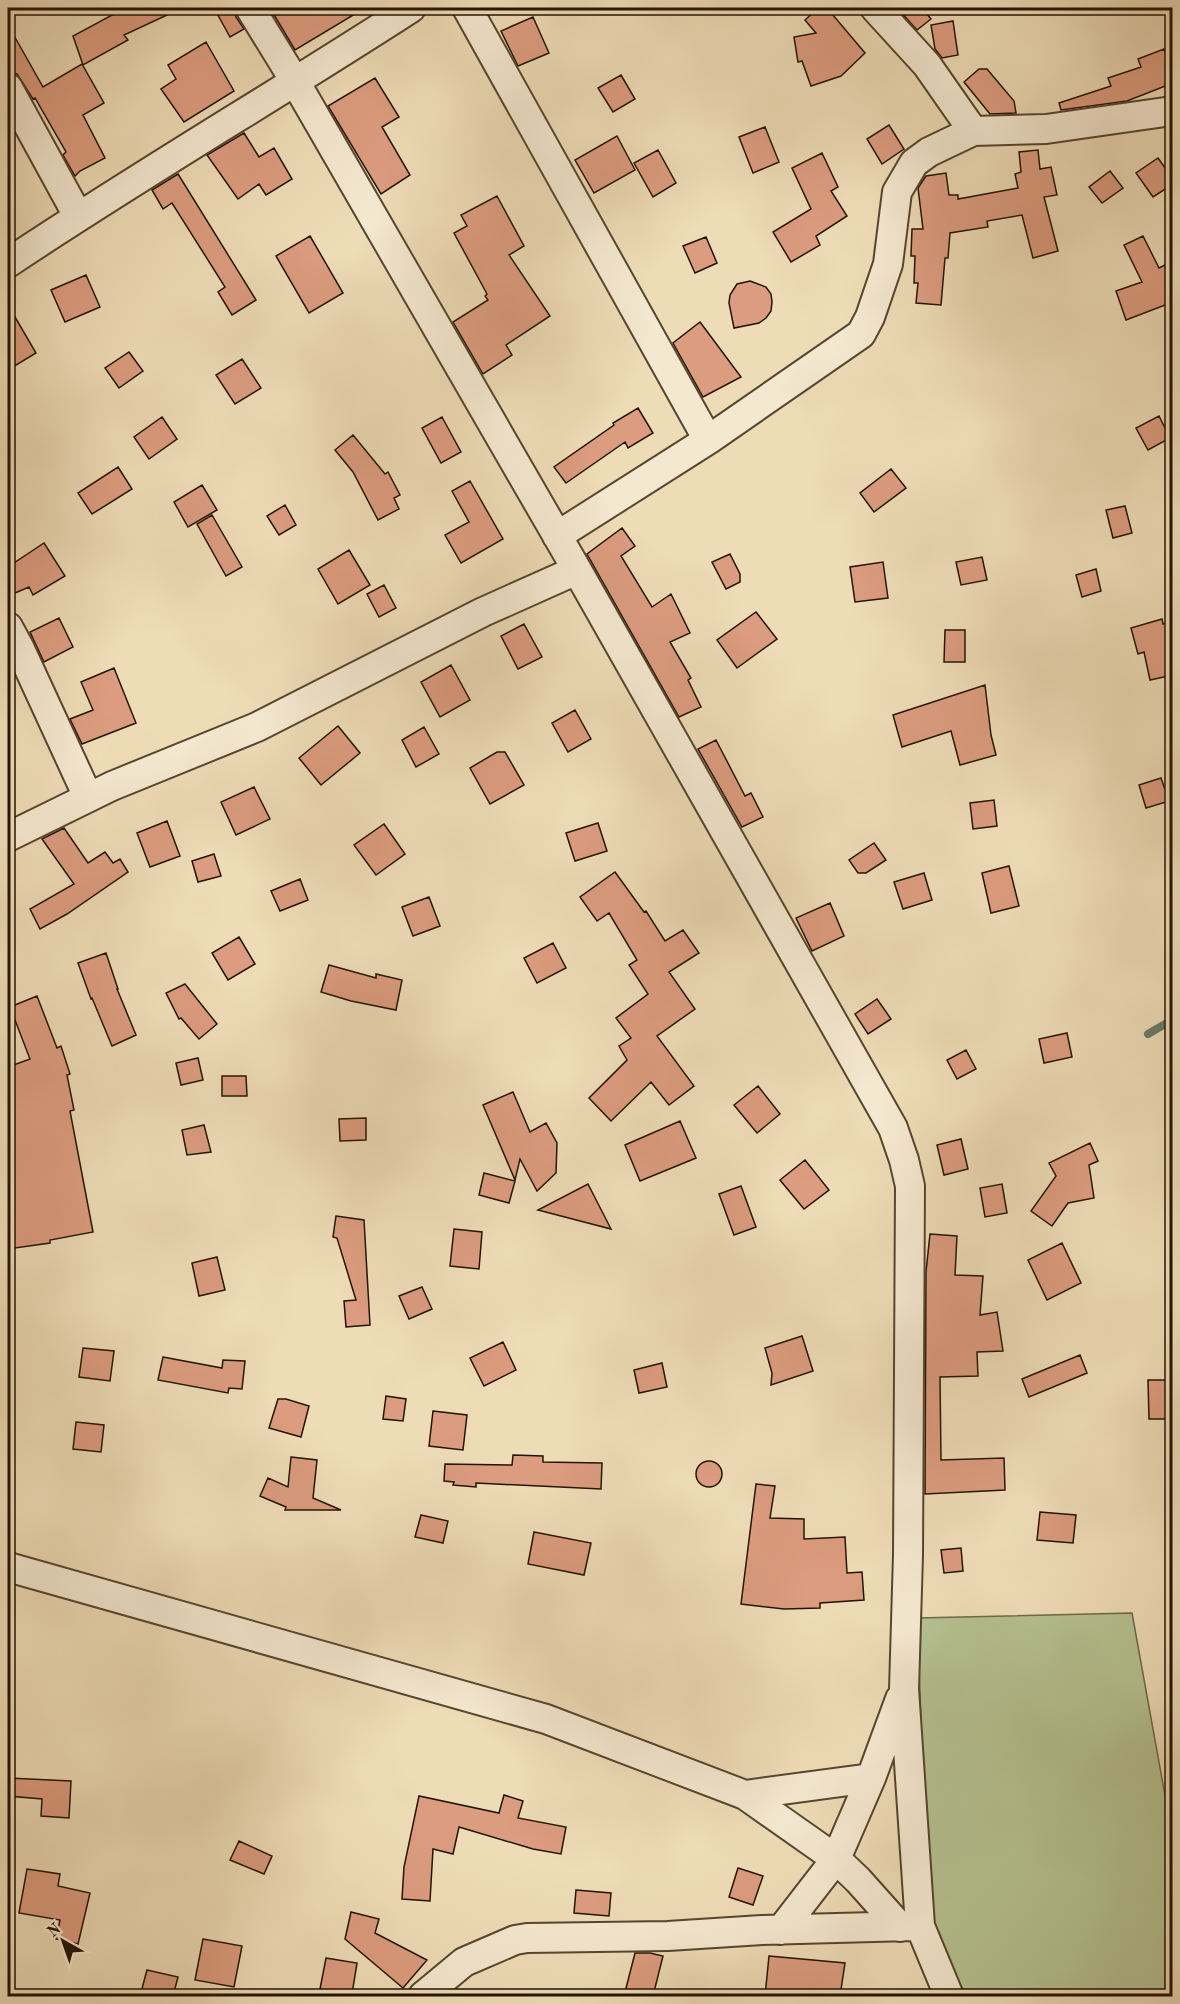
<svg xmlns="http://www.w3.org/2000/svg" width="1180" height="2004" font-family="'Old Standard TT',serif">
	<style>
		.green { fill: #b5c191; stroke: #6c6a49; stroke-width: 1.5 }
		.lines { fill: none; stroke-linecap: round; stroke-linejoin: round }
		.stream { stroke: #6a7969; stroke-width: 8 }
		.building { fill: #dc9c7f; stroke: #231401; stroke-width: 1.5 }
		.minor-casing { stroke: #56462e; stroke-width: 32 }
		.minor { stroke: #f4e8d0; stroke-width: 28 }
	</style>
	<rect width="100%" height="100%" fill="#eedcb7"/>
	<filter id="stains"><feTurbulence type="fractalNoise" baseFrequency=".00333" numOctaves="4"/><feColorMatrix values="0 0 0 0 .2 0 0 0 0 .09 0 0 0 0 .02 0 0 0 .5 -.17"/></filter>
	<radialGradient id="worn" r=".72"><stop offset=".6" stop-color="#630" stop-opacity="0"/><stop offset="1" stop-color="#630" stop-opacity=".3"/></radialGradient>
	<path class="green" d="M1132,1613l40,221v162h-206l-37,-75 -12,-303z"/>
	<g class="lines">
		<path class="stream" d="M1148,1034l24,-14"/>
	</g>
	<path class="building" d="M125,8h57l-58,27 4,5 -45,25 -10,-29z
		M214,8h20l2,9 8,12 -14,8z
		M270,8h95l-70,42z
		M818,8h9l38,45 -24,23 -30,10 -9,-25 -4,1 -4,-25 22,-4 -11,-13z
		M897,8h25l9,11 -14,11z
		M533,17l16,36 -31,13 -17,-35z
		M953,21l5,34 -16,3 -7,-9 -4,-24z
		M8,25l35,62 39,-23 22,39 -21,12 22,43 -25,13 -5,5 -12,-21 3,-3 -31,-54 -2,1 -16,-25 -9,-2z
		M206,42l28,49 -50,31 -23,-33 15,-10 -8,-14z
		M1164,49l9,23v11l-46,18 -66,9 -2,-7 52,-17 -3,-8 33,-11 -3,-8z
		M979,69h8l27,32 2,12 -26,1 -26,-32z
		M621,75l14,24 -22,13 -15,-24z
		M375,78l24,39 -17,10 28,48 -29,19 -53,-88z
		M889,125l15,24 -22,15 -15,-25z
		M765,127l14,35 -26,11 -14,-36z
		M244,133l15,24 15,-9 18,31 -26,16 -7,-11 -21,15 -31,-44z
		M617,136l18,34 -41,23 -19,-33z
		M658,150l18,33 -23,14 -19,-34z
		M1038,150l2,19 11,-2 6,28 -13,2 14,54 -25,7 -11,-43 -35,6 1,6 -38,6 -2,25h-3l-4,47 -25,-2 2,-20h-4l1,-27h-4l1,-27h11l-5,-41 8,-12 20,-3 3,22h9v4l60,-11 -3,-14 6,-2 -2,-20z
		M822,153l16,34 -7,4 16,25 -31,20 4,9 -29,17 -18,-30 38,-23 -19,-41z
		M1158,158l15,21v5l-20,13 -17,-24z
		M1110,171l13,17 -21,15 -13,-16z
		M178,174l78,126 -24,15 -14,-23 7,-5 -53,-84 -9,6 -11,-19z
		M497,196l27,50 -15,9 41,61 -44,29 6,10 -29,19 -30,-52 35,-22 -3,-4 2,-2 -33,-61 13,-7 -6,-11z
		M310,236l33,57 -34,20 -33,-57z
		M1143,236l16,32 14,-7v41l-47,18 -10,-29 26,-9 -18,-37z
		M706,237l11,26 -22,10 -12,-27z
		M86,275l14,32 -35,15 -14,-32z
		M750,281l16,6 5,7 1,8 -1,9 -5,7 -7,5 -25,5 -5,-25 1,-8 7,-11z
		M8,305l28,48 -28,17z
		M700,322l41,55 -38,20 -30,-54z
		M129,352l14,19 -24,17 -14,-20z
		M242,359l19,29 -26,16 -19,-29z
		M638,408l15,25 -25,15 -3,-6 -59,41 -12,-16 60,-42 -1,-2z
		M1159,416l11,22 -22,12 -12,-22z
		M162,417l15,22 -28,20 -15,-22z
		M442,417l19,35 -20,11 -19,-35z
		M353,435l32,39 3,-2 12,23 -6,3 5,11 -21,11 -25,-48 -18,-22z
		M118,467l14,22 -40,25 -14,-21z
		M891,469l15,19 -32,24 -14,-19z
		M470,481l33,58 -42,24 -16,-28 24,-13 -17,-31z
		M202,485l15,25 -29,17 -14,-25z
		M285,505l11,20 -17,10 -12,-19z
		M1125,506l7,27 -19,5 -7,-28z
		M212,515l30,52 -16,9 -29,-52z
		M622,528l13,18 -14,10 31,51 19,-13 19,39 -20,9 21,36 -3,2 13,27 -22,10 -92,-163z
		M44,543l21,33 -32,19 -4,-8 -21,9v-29z
		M349,550l21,35 -32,19 -20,-35z
		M730,554l10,20v8l-14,7 -14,-27z
		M982,557l5,23 -26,5 -5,-23z
		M883,562l5,36 -33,4 -5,-35z
		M1096,569l5,22 -19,6 -6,-22z
		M384,585l12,23 -17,9 -12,-23z
		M756,612l21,27 -40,29 -20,-28z
		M59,618l14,29 -29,15 -14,-30z
		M1162,619l1,5 10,-3v54l-23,5 -6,-28 -6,2 -7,-26z
		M524,624l18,33 -24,12 -17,-33z
		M945,630h20v32h-21z
		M451,665l19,35 -30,17 -19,-35z
		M114,668l22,55 -54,21 -12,-25 23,-9 -12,-28z
		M985,685l6,50 5,20 -36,10 -9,-34 -49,16 -9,-32z
		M575,710l16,29 -23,13 -16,-29z
		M338,726l22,27 -39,32 -22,-27z
		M424,727l15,27 -23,13 -14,-27z
		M716,740l29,56 6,-3 12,24 -21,10 -44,-78z
		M497,752h8l19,33 -34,19 -20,-36z
		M1161,778l8,23 -23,7 -7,-23z
		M254,787l16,32 -34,16 -15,-33z
		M994,800l3,26 -24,3 -3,-26z
		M167,821l13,35 -30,11 -13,-34z
		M598,823l9,28 -32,10 -9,-28z
		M384,824l21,30 -29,21 -22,-30z
		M64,828l24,35 17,-11 8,11 7,-4 8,13 -61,42 -27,15 -10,-20 44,-25 -32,-45z
		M874,843l12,17 -20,13h-8l-9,-13z
		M214,854l7,22 -23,6 -6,-21z
		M1009,866l10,40 -28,7 -9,-40z
		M615,872l29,40 2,-1 19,30 18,-11 16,23 -30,19 26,37 -38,27 37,50 -25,19 -18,-23 -40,39 -22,-23 38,-38 -8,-14 12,-8 -15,-20 32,-24 -19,-29 8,-5 -28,-47 -12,8 -17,-24z
		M924,873l8,27 -29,9 -9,-27z
		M300,879l8,21 -28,11 -9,-20z
		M429,897l11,29 -27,10 -11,-29z
		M830,903l14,33 -32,15 -16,-33z
		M239,937l16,27 -27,16 -16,-27z
		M553,943l13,25 -29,15 -13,-25z
		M106,953l12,36h-1l19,46 -24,11 -20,-48 -1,1 -13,-36z
		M329,965l47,13v-4l26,6 -6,30 -45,-9 -30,-9z
		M185,984l32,40 -18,15 -18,-21 -2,1 -13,-26z
		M37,996l20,52 4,-2 9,28 -3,1 7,35 -4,1 23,121 -43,8v3l-42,6v-182l22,-8 -20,-52z
		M877,999l14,20 -23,15 -13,-20z
		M1067,1033l5,24 -28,6 -5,-24z
		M966,1050l10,19 -19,10 -10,-19z
		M198,1058l5,22 -22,5 -5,-22z
		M222,1076h24l1,20h-25z
		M758,1086l22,28 -23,19 -23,-28z
		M513,1092l17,40 16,-9 11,20 -1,30 -19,18 -17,-32 -5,21 -32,-75z
		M366,1118v22l-26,1 -1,-22z
		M680,1121l16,37 -56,23 -15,-36z
		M204,1125l7,27 -24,3 -5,-25z
		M961,1139l7,30 -24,6 -7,-30z
		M1090,1143l8,18 -9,4 5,33 -26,5 -16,23 -21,-15 25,-35 -7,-13z
		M805,1160l24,30 -25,19 -24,-29z
		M484,1173l31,8 -6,22 -30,-8z
		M588,1184l23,45 -73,-19z
		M1002,1184l5,29 -22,4 -5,-29z
		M741,1186l15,41 -22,8 -15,-41z
		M336,1216l28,4 6,105 -24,2 -2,-26 12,-1 -19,-62 -4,-1z
		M454,1229l28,3 -3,37 -29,-3z
		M930,1234l27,2 -2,39 28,1 -3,39 17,-3 6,39 -26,1 1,24 -38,1 1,83 63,-2 1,32 -80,4 1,-222z
		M1062,1243l19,40 -34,17 -19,-40z
		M217,1257l8,33 -26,6 -7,-33z
		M422,1287l10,22 -23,10 -10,-23z
		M802,1336l11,35 -42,14 1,-12 -7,-25z
		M503,1342l13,28 -32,16 -14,-28z
		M83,1348l31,3 -4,30 -31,-4z
		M1080,1355l7,18 -58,24 -7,-18z
		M163,1357l59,11 1,-8 22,1 -3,28 -13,-1 -1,5 -70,-13z
		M662,1363l5,24 -28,6 -5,-23z
		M1148,1380h25v39h-24z
		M386,1396l20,3 -3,22 -20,-2z
		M278,1399h8l23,7 -8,31 -32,-9z
		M433,1411l34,4 -4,35 -34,-4z
		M76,1422l28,3 -3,27 -28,-3z
		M513,1455l30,1v6l59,1 -1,26 -125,-6v4l-23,-2 1,-3 -10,-1 1,-17 67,1z
		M291,1457l26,3 -4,38 28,12h-56l1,-3 -26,-11 8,-18 20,9z
		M696 1474a13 13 0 1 1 26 0a13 13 0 1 1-26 0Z
		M756,1484l19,2 -5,32 34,1v20l41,-2 2,36 15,-1 2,28 -44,3v5l-36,1 -43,-5z
		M1040,1512l36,3 -3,28 -36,-3z
		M421,1515l27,6 -5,22 -28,-6z
		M534,1532l57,11 -7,32 -56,-11z
		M961,1548l2,23 -19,2 -3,-23z
		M8,1778l63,3 -2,37 -28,-2 1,-17 -34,-3z
		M504,1795l19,6 -5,17 48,9 -5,27 -28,-5 -74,-22 -6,27 -20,-5 -3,52 -28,-2 2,-32 15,-71 80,17z
		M239,1841l33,15 -8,18 -34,-14z
		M738,1868l25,8 -10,29 -24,-8z
		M27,1869l33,5 -2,12 32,7 -12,51 -22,-5 4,-19 -41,-7z
		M576,1890l35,3 -2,23 -35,-3z
		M351,1912l28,7 -4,14 52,27 -24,28 -58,-49z
		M203,1939l39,7 -8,41 -39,-7z
		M635,1953h15l13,3 -10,40h-29z
		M769,1956l76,7 -5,33h-75z
		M326,1958l31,5 -5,31 -32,-5z
		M147,1970l31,7 -5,19h-33z"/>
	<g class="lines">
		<g class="minor-casing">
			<path id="minor" d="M250,8l46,75 281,487 316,558 11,32 6,26 -2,369 -4,134 16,237 29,70
				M467,8l241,432 -151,96
				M875,8l52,57 46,66
				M8,88l70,128
				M8,263c132,-88 270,-169 403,-255
				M708,440l153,-106 9,-17 18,-53 9,-72 17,-29 15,-11 44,-21 73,-2 126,-18
				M8,627l12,22 68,148
				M8,837l104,-51 145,-59 226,-115 94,-42
				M8,1567l538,152 199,76 91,64 22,21 42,47
				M745,1795l126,-17
				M781,1930l55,-71 35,-81 29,-79
				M423,1996l41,-34 51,-22 12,-2 141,-2 94,-6 149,-4"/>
		</g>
		<use href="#minor" class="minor"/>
	</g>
	<rect width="1180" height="2004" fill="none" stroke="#eedcb7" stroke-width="30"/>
	<rect x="9" y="9" width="1162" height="1986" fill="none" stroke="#231401" stroke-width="3"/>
	<rect x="15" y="15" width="1150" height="1974" fill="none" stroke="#231401" stroke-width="1.5"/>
	<g transform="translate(63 1941) rotate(320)" stroke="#f4e8d0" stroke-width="4.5" paint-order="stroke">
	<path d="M0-4.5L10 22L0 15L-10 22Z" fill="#231401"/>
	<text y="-9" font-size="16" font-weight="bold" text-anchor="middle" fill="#231401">N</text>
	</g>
	<rect width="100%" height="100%" filter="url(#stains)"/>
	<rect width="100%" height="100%" fill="url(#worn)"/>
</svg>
